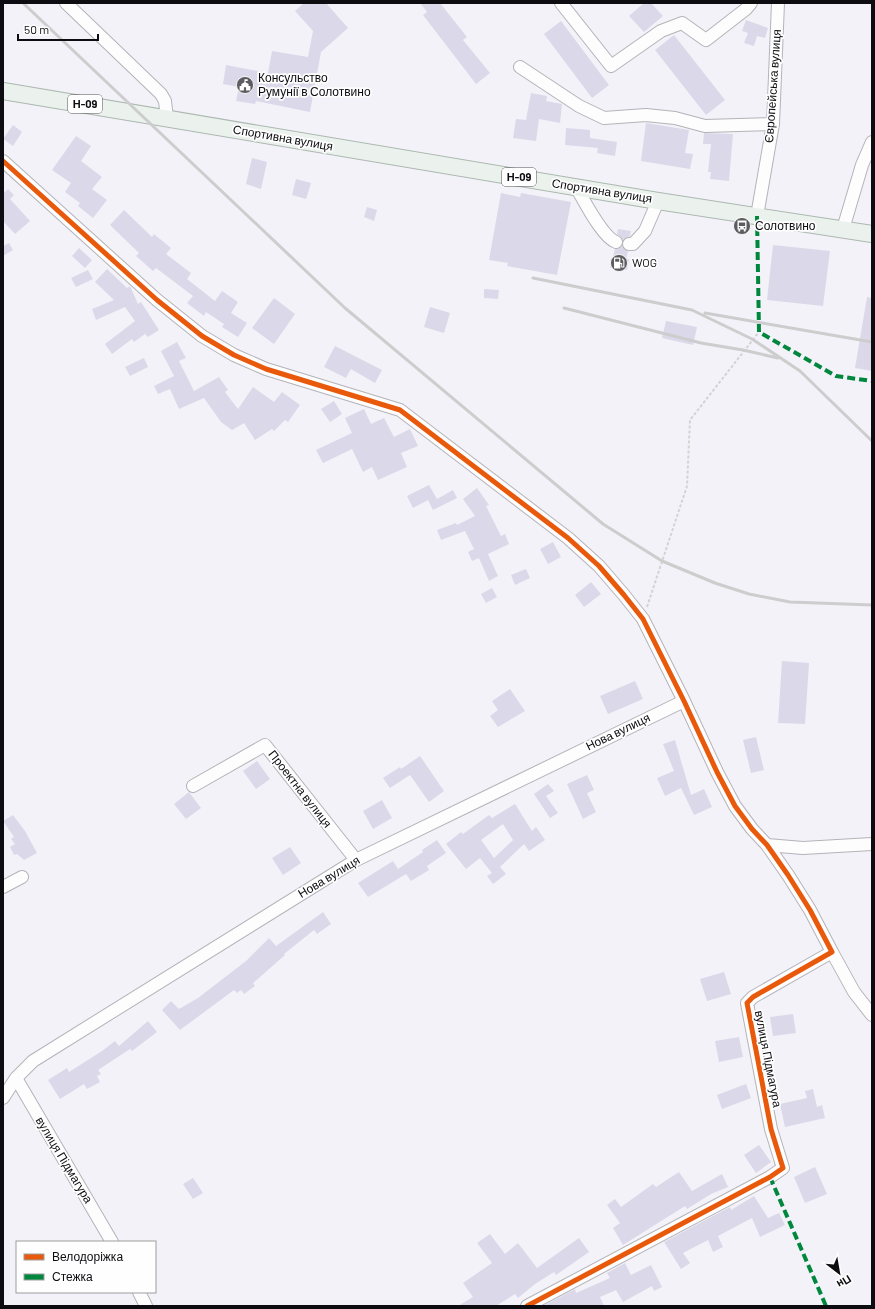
<svg xmlns="http://www.w3.org/2000/svg" width="875" height="1309" font-family="Barlow,sans-serif">
	<style>
		.building { fill: #dbd9e9; fill-rule: evenodd }
		.lines { fill: none; stroke-linecap: round; stroke-linejoin: round }
		.minor-casing { stroke: #b4b3b8; stroke-width: 14 }
		.major-casing { stroke: #acb8b0; stroke-width: 18 }
		.path { stroke: #d3d3d4; stroke-width: 2; stroke-dasharray: 3 2; stroke-linecap: butt }
		.minor { stroke: #fdfdfe; stroke-width: 12 }
		.major { stroke: #ebf2ed; stroke-width: 16 }
		.rail { stroke: #cdcdce; stroke-width: 3 }
		.quiet { stroke: #00873e; stroke-width: 4; stroke-dasharray: 8 4; stroke-linecap: butt }
		.cycleway-casing { stroke: #fefefe; stroke-width: 8 }
		.cycleway { stroke: #e8590c; stroke-width: 5 }
		.labels { text-anchor: middle; stroke-width: 3.5; stroke-linejoin: round; paint-order: stroke }
		.shield { fill: #fefefe; stroke: #555557; stroke-width: 1 }
		.shield-label { font-size: 11px; font-weight: bold; fill: #0d0c10 }
		.poi-label { font-size: 12px; fill: #0d0c10; stroke: #fefefe; text-anchor: start }
		.street-label { font-size: 12px; fill: #0d0c10; stroke: #fefefe }
	</style>
	<rect width="100%" height="100%" fill="#f2f2f8"/>
	<path class="building" d="M304,3h22l22,25 -27,24 -11,60 -54,-11 -1,3 -19,-3 3,-14 -16,-3 3,-19 42,8 4,-22 36,6 5,-26 -18,-20z
		M420,3h20l27,34 -4,3 27,33 -14,11 -53,-69 4,-3z
		M644,3h7l12,13 -19,16 -15,-16z
		M746,20l22,8 -3,10 -8,-2 -3,10 -10,-3 4,-10 -6,-2z
		M561,21l48,64 -17,13 -48,-64z
		M674,35l51,65 -19,15 -51,-65z
		M531,93l16,3 -1,5 16,3 -2,19 -21,-4 -3,22 -23,-3 3,-19 10,1z
		M646,123l43,7 -4,23 8,1 -3,15 -49,-8z
		M13,125l9,7 -9,14 -10,-7z
		M566,128l24,2v8l27,4 -2,14 -18,-3 1,-5 -33,-3z
		M704,133l29,1 -4,47 -19,-2 1,-7h-3l3,-28h-8z
		M76,136l15,10 -10,15 21,16 -10,12 15,11 -14,18 -15,-12 2,-3 -15,-11 6,-9 -19,-13z
		M252,158l15,4 -6,27 -15,-5z
		M296,179l15,4 -5,16 -14,-4z
		M8,189l6,6 -4,4 20,22 -15,13 -12,-13v-31l2,2z
		M501,193l19,4 1,-4 50,9 -14,73 -50,-9 1,-3 -19,-3z
		M367,207l10,3 -3,11 -10,-4z
		M124,210l28,27 2,-3 17,14 -5,6 25,19 -4,6 28,22 7,-10 16,11 -7,11 16,10 -9,14 -16,-10 2,-3 -18,-12 -2,4 -17,-13 6,-7 -37,-28 -3,3 -17,-15 3,-3 -29,-28z
		M618,229l13,2 -1,5 -7,4 -6,-6z
		M9,243l4,7 -10,6v-10z
		M773,245l57,6 -7,55 -56,-6z
		M622,246l6,5 -2,8h3l-2,11 -17,-2 5,-19z
		M79,248l13,12 -7,8 -13,-12z
		M107,269l20,19 3,-2 8,18 3,-2 18,28 -11,7 -3,-3 -11,8 -2,-3 -20,15 -7,-10 30,-23 -10,-14 -29,13 -4,-11 22,-9 -19,-18z
		M88,270l5,9 -17,8 -5,-9z
		M484,289l15,1 -1,9 -14,-1z
		M867,297l5,1v73l-17,-3z
		M274,298l21,16 -21,30 -22,-16z
		M430,307l20,6 -6,20 -20,-6z
		M666,321l31,6 -4,18 -31,-7z
		M177,342l9,16 -7,3 15,30 25,-14 9,13 -3,2 13,17 15,-22 21,15 8,-10 18,13 -12,17 -3,-2 -11,11 -2,-2 -17,11 -11,-17 -12,7 -11,-8 -17,-24 -25,11 -9,-20 -12,5 -4,-8 20,-10 -13,-25z
		M335,346l47,24 -7,13 -24,-14 -5,9 -22,-11z
		M144,358l4,9 -18,9 -5,-9z
		M334,401l8,13 -12,8 -9,-13z
		M364,409l7,15 13,-6 10,19 16,-8 8,17 -17,7 6,14 -29,13 -6,-13 -9,5 -11,-23 -29,14 -7,-13 36,-17 -7,-15z
		M429,485l8,14 16,-9 4,8 -24,12 -5,-10 -15,8 -6,-12z
		M477,488l12,17 -3,1 15,30 4,-2 4,10 -21,10 10,22 -9,5 -10,-23 -7,3 -4,-9 6,-3 -9,-18 -24,9 -4,-10 19,-7 1,2 18,-9 -12,-17z
		M553,542l8,15 -13,7 -8,-15z
		M526,569l4,9 -15,7 -4,-10z
		M591,582l10,12 -17,13 -9,-12z
		M492,588l5,9 -11,6 -5,-9z
		M782,661l27,2 -4,61 -27,-1z
		M635,681l8,18 -35,15 -8,-18z
		M510,689l15,22 -27,16 -8,-11 8,-6 -6,-9z
		M756,737l8,33 -13,3 -8,-33z
		M675,740l16,55 13,-6 8,18 -18,8 -13,-27 -16,8 -8,-18 17,-7 -11,-27z
		M420,756l24,35 -15,11 -19,-27 -20,13 -7,-10 17,-11 1,2z
		M257,761l13,18 -14,10 -13,-18z
		M587,775l7,15 -7,3 9,19 -13,7 -16,-35z
		M548,784l6,7 -8,5 12,17 -8,5 -16,-24z
		M189,792l12,16 -15,11 -12,-15z
		M382,800l10,18 -19,11 -10,-18z
		M515,804l17,27 4,-4 9,13 -16,11 -5,-7 -24,23 6,7 -13,10 -6,-8 5,-3 -12,-15 -14,11 -20,-25 15,-12 2,2 26,-19 3,3zM503,824l10,16 -19,18 -13,-18z
		M13,815l12,16 12,22 -13,7 -7,-6 -3,1 -4,-8 5,-3 -4,-5 3,-2 -11,-16z
		M437,840l9,13 -19,13 2,4 -18,11 -5,-7 -38,23 -10,-14 35,-22 5,8 25,-17 -1,-2z
		M290,847l11,16 -18,12 -11,-17z
		M323,912l8,12 -14,10 -3,-4 -30,24 1,1 -32,28 2,3 -11,8 -3,-4 -4,3 -3,-3 -54,40 -18,-20 9,-9 8,8 19,-11 48,-37 23,-23 7,8z
		M724,972l7,22 -24,7 -7,-22z
		M793,1014l3,19 -23,3 -3,-19z
		M148,1021l9,11 -25,19 -2,-2 -32,21 3,4 -4,2 3,6 -13,7 -3,-5 -24,15 -12,-19 19,-12 2,4 33,-21 13,-10 4,5z
		M739,1037l4,20 -24,5 -4,-21z
		M746,1084l5,14 -29,11 -5,-14z
		M813,1089l4,18 5,-2 3,13 -40,9 -5,-23 27,-6 -2,-7z
		M759,1145l12,17 -15,11 -12,-18z
		M815,1167l12,27 -22,9 -11,-26z
		M679,1172l13,19 30,-17 6,13 -17,7 -24,15 -2,-3 -62,39 -10,-17 7,-5 -13,-18 8,-6 6,8 32,-23 3,3z
		M193,1178l10,15 -10,6 -10,-15z
		M754,1196l14,22 11,-5 6,12 -25,12 -8,-19 -34,18 5,11 -10,5 -5,-12 -25,13 7,10 -9,6 -17,-27 66,-35 1,3z
		M490,1234l15,20 13,-11 19,25 42,-30 10,14 -33,23 -2,-3 -19,12 -17,14 -3,-4 -19,12h-38l15,-9 -10,-14 29,-20 -15,-20z
		M625,1263l6,12 20,-10 11,22 -8,4 -2,-5 -29,16 -7,-12 -16,7 4,9h-61l32,-17 1,4 34,-15 -3,-5z"/>
	<g class="lines">
		<g class="minor-casing">
			<path id="minor" d="M66,3l95,91 4,7 2,17
				M561,3l50,63 50,-35 21,-8 24,17 40,-31 5,-6
				M520,67l59,39 25,12 42,-3 29,3 30,8 68,-2
				M3,161l154,139 45,36 32,19 32,14 134,41 168,128 31,28 25,29 19,24 41,82 33,71 18,34 17,23 15,16 21,30 22,35 22,42 -79,45 -6,6 24,126 12,39 -13,9 -243,129
				M576,187c8,13 26,50 40,55
				M757,216l16,-92 5,-121
				M843,229l19,-64 10,-23
				M629,244h4l12,-13 13,-30
				M193,786l72,-41 91,115
				M767,845l36,3 69,-4
				M3,887l19,-10
				M832,952l22,40 18,23
				M16,1078l96,164
				M3,1098l13,-20 17,-17 323,-201 328,-159
				M139,1292l7,14"/>
		</g>
		<g class="major-casing">
			<path id="major" d="M3,91l655,110 214,33"/>
		</g>
		<path class="path" d="M647,607l40,-121 3,-66 69,-88"/>
		<use href="#minor" class="minor"/>
		<use href="#major" class="major"/>
		<path class="rail" d="M23,3l322,305 258,216 59,37 53,22 34,11 41,8 82,3
			M533,278l159,32 60,29 48,32 72,70
			M564,308l137,35 42,7 35,8
			M705,313l167,29"/>
		<path class="quiet" d="M757,216l2,116 77,44 36,5
			M770,1177l56,129"/>
		<g class="cycleway-casing">
			<path id="cycleway" d="M3,161l154,139 45,36 32,19 32,14 134,41 168,128 31,28 25,29 19,24 41,82 33,71 18,34 17,23 15,16 21,30 22,35 22,42 -79,45 -6,6 24,126 12,39 -13,9 -243,129"/>
		</g>
		<use href="#cycleway" class="cycleway"/>
	</g>
	<defs>
		<g id="civic-disc" transform="scale(0.9)"><circle r="9.5" fill="#5d5c61" stroke="#fefefe"/><path d="M-.6-6.5H3V-4.5H.6V-3L4-1V1h2V6H-6V1h2V-1L-.6-3ZM-1.2 2.5V6h2.4V2.5Z" fill="#fff"/></g>
		<g id="bus-disc" transform="scale(0.9)"><circle r="9.5" fill="#5d5c61" stroke="#fefefe"/><path d="M-5-6H5V4H4V6H2V4H-2V6H-4V4H-5ZM-3.5-4V0h7V-4ZM-3.5 1.2v1.5H-2V1.2ZM2 1.2v1.5H3.5V1.2Z" fill="#fff"/></g>
		<g id="fuel-disc" transform="scale(0.9)"><circle r="9.5" fill="#5d5c61" stroke="#fefefe"/><path d="M-5.5-6h7V0h2V4h1.3V-2.5L3-4.5l.8-.8L6-3V5H2.5V1h-1V6h-7ZM-4.2-4.7v3.2H.2V-4.7Z" fill="#fff"/></g>
	</defs>
	<g fill-rule="evenodd">
		<use href="#civic-disc" x="245" y="85"/>
		<use href="#bus-disc" x="742" y="226"/>
		<use href="#fuel-disc" x="619" y="263"/>
	</g>
	<g class="labels">
		<g class="shield">
			<rect x="68" y="95" width="34" height="18" rx="3"/>
			<rect x="502" y="168" width="34" height="18" rx="3"/>
		</g>
		<g class="shield-label">
			<text x="85" y="108">Н-09</text>
			<text x="519" y="181">Н-09</text>
		</g>
		<g class="poi-label">
			<text x="258" y="82">Консульство<tspan x="258" dy="14">Румунії в Солотвино</tspan></text>
			<text x="755" y="230">Солотвино</text>
			<text x="632" y="267">WOG</text>
		</g>
		<g class="street-label">
			<text transform="translate(773 86) rotate(-86)" y="4">Європейська вулиця</text>
			<text transform="translate(283 138) rotate(10)" y="4">Спортивна вулиця</text>
			<text transform="translate(602 191) rotate(9)" y="4">Спортивна вулиця</text>
			<text transform="translate(618 732) rotate(-26)" y="4">Нова вулиця</text>
			<text transform="translate(300 789) rotate(52)" y="4">Проектна вулиця</text>
			<text transform="translate(329 877) rotate(-31)" y="4">Нова вулиця</text>
			<text transform="translate(768 1059) rotate(79)" y="4">вулиця Підмагура</text>
			<text transform="translate(64 1160) rotate(59)" y="4">вулиця Підмагура</text>
		</g>
	</g>
	<rect width="875" height="1309" fill="none" stroke="#0d0c10" stroke-width="8"/>
	<rect x="16" y="1241" width="140" height="52" fill="#fefefe" stroke="#9e9d9f"/>
	<rect x="24" y="1254" width="20" height="6" fill="#e8590c" stroke="#9e9d9f"/>
	<text x="52" y="1261" font-size="12" fill="#0d0c10">Велодоріжка</text>
	<rect x="24" y="1274" width="20" height="6" fill="#00873e" stroke="#9e9d9f"/>
	<text x="52" y="1281" font-size="12" fill="#0d0c10">Стежка</text>
	<g transform="translate(839 1273) rotate(149)" stroke="#fefefe" stroke-width="3" paint-order="stroke">
	<path d="M0-3L7 15L0 10L-7 15Z" fill="#0d0c10"/>
	<text y="-6" font-size="11" font-weight="bold" text-anchor="middle" fill="#0d0c10">Пн</text>
	</g>
	<path d="M18 34v6h80v-6" fill="none" stroke="#0d0c10" stroke-width="2"/>
	<text x="24" y="34" font-size="12" fill="#0d0c10" stroke="#fefefe" stroke-width="3" paint-order="stroke">50 m</text>
</svg>
